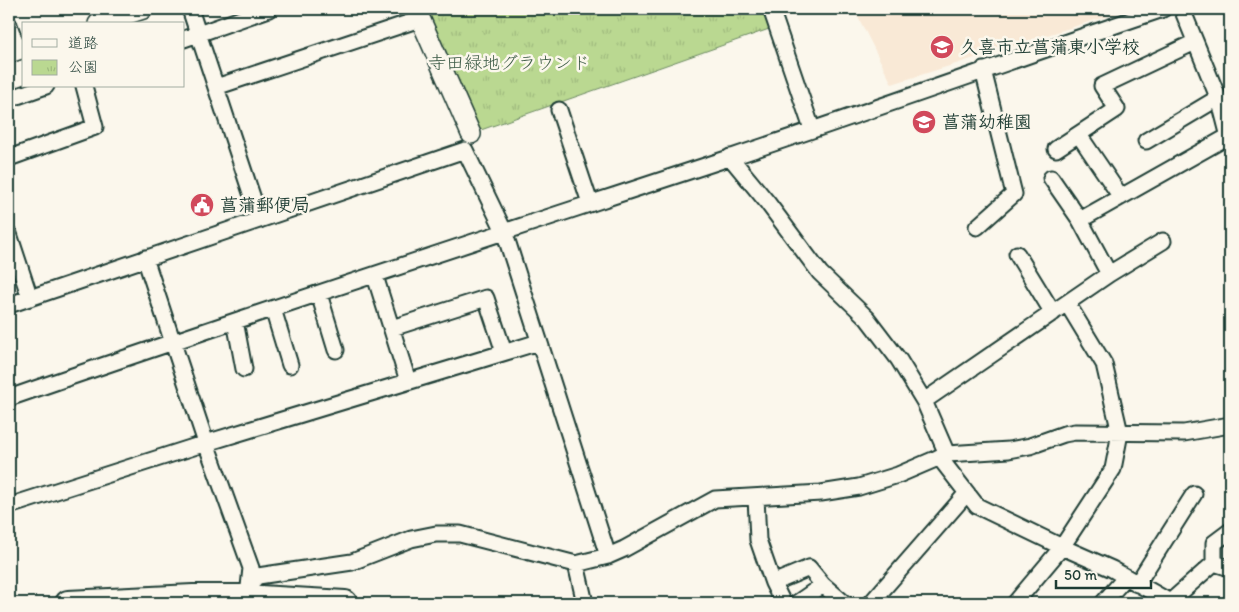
<svg xmlns="http://www.w3.org/2000/svg" width="1239" height="612" font-family="Itim,'Klee One',sans-serif">
	<style>
		.built { fill: #f9e9d6 }
		.park { fill: url(#park-tufts); stroke: #6c8a62 }
		.lines { fill: none; stroke-linecap: round; stroke-linejoin: round }
		.minor-casing { stroke: #1f3d34; stroke-width: 19 }
		.tertiary-casing { stroke: #1f3d34; stroke-width: 22 }
		.primary-casing { stroke: #1f3d34; stroke-width: 28 }
		.minor { stroke: #fbf7ec; stroke-width: 15 }
		.tertiary { stroke: #fbf7ec; stroke-width: 19 }
		.primary { stroke: #fbf7ec; stroke-width: 24 }
		.labels { text-anchor: middle; stroke-width: 5; stroke-linejoin: round; paint-order: stroke }
		.poi-label { font-size: 18px; font-weight: bold; fill: #1f3d34; stroke: #fbf7ec; text-anchor: start }
		.park-label { font-size: 18px; fill: #3e5c47; stroke: #fbf7ec }
	</style>
	<defs>
		<pattern id="park-tufts" width="24" height="20" patternUnits="userSpaceOnUse" patternTransform="scale(1.25)"><rect width="24" height="20" fill="#bad891"/><path d="M3 7l-1-3M5 7V3M7 7l1-3M15 17l-1-3M17 17v-4M19 17l1-3" fill="none" stroke="#9fba7e"/></pattern>
	</defs>
	<rect width="100%" height="100%" fill="#fbf7ec"/>
	<filter id="ink" filterUnits="userSpaceOnUse"><feTurbulence type="fractalNoise" baseFrequency=".02" numOctaves="2"/><feDisplacementMap in="SourceGraphic" scale="10" xChannelSelector="R" yChannelSelector="G"/><feConvolveMatrix kernelMatrix="1 2 1 2 8 2 1 2 1" color-interpolation-filters="sRGB"/></filter>
	<g filter="url(#ink)">
		<path class="built" d="M854,9h276l-238,75z"/>
		<path class="park" d="M422,9h344l6,19 -294,103z"/>
		<g class="lines">
			<g class="minor-casing">
				<path id="minor" d="M190,9l70,211
					M771,9l41,120
					M1182,9l38,93 10,39
					M9,25l9,25
					M184,39l85,-30
					M216,87l204,-68
					M9,99l37,-13
					M559,110l31,93
					M1079,135l42,62
					M1146,141l72,-43
					M1056,149l61,-40 -15,-23 93,-44
					M730,157l37,45 53,71 47,45 32,42 25,41 23,53
					M9,158l86,-31 -11,-41
					M1051,178l29,42 149,-84
					M1080,220l29,54 54,-33
					M977,227l37,-33 -31,-124
					M9,234l21,64
					M1017,254l36,59
					M145,258l61,185 45,125 -2,19
					M375,276l33,105
					M319,294l17,56
					M9,305l456,-155 39,81 104,325
					M273,309l17,56
					M235,321l9,48
					M392,328l94,-30 18,54
					M9,398c239,-83 480,-161 720,-240 145,-48 289,-100 434,-149
					M924,401l185,-127
					M939,457l38,49 85,41 50,22 58,33 44,-39 16,5
					M756,497l2,43 15,43
					M9,506l197,-63 333,-101
					M1214,563v-20l16,-12
					M576,564l9,39
					M250,583l8,-7 94,-14 59,-23 25,-5h24l116,30 32,-8 16,-7 91,-50 106,-6 38,-6 39,-12 49,-21 62,-4 21,-4 34,-12 11,-2 109,1 46,-8
					M1137,584l57,-90
					M823,585l21,18
					M783,603l-10,-20 36,-15 14,17 -26,18
					M871,603l96,-110
					M1015,603l47,-56 51,-78 7,-36 -16,-69 -37,-61
					M1103,603l23,-26"/>
			</g>
			<g class="tertiary-casing">
				<path id="tertiary" d="M416,9l55,125
					M98,24l45,-15
					M9,53l15,-5"/>
			</g>
			<g class="primary-casing">
				<path id="primary" d="M68,603l125,-6h51l101,6"/>
			</g>
			<use href="#minor" class="minor"/>
			<use href="#tertiary" class="tertiary"/>
			<use href="#primary" class="primary"/>
		</g>
	</g>
	<defs>
		<g id="school-disc" transform="scale(1.25)"><circle r="9.5" fill="#d1495b" stroke="#fbf7ec"/><path d="M0-5L7-2L0 1L-7-2ZM-4 1L0 2.5L4 1V4Q0 6-4 4Z" fill="#fff"/></g>
		<g id="civic-disc" transform="scale(1.25)"><circle r="9.5" fill="#d1495b" stroke="#fbf7ec"/><path d="M-.6-6.5H3V-4.5H.6V-3L4-1V1h2V6H-6V1h2V-1L-.6-3ZM-1.2 2.5V6h2.4V2.5Z" fill="#fff"/></g>
	</defs>
	<g fill-rule="evenodd">
		<use href="#school-disc" x="942" y="47"/>
		<use href="#school-disc" x="924" y="122"/>
		<use href="#civic-disc" x="202" y="205"/>
	</g>
	<g class="labels">
		<g class="poi-label">
			<text x="960" y="53">久喜市立菖蒲東小学校</text>
			<text x="942" y="128">菖蒲幼稚園</text>
			<text x="220" y="211">菖蒲郵便局</text>
		</g>
		<g class="park-label">
			<text x="509" y="69">寺田緑地グラウンド</text>
		</g>
	</g>
	<rect width="1239" height="612" fill="none" stroke="#fbf7ec" stroke-width="30"/>
	<rect x="15" y="15" width="1209" height="582" fill="none" stroke="#1f3d34" stroke-width="2" filter="url(#ink)"/>
	<rect x="22" y="22" width="162" height="65" fill="#fbf7ec" stroke="#a3ada2"/>
	<rect x="32" y="39" width="25" height="8" fill="#fbf7ec" stroke="#a3ada2"/>
	<text x="68" y="48" font-size="15" fill="#1f3d34">道路</text>
	<rect x="32" y="60" width="25" height="15" fill="url(#park-tufts)" stroke="#a3ada2"/>
	<text x="68" y="72" font-size="15" fill="#1f3d34">公園</text>
	<path d="M1056 580v8h95v-8" fill="none" stroke="#1f3d34" stroke-width="2.5"/>
	<text x="1064" y="580" font-size="15" fill="#1f3d34" stroke="#fbf7ec" stroke-width="4" paint-order="stroke">50 m</text>
</svg>
